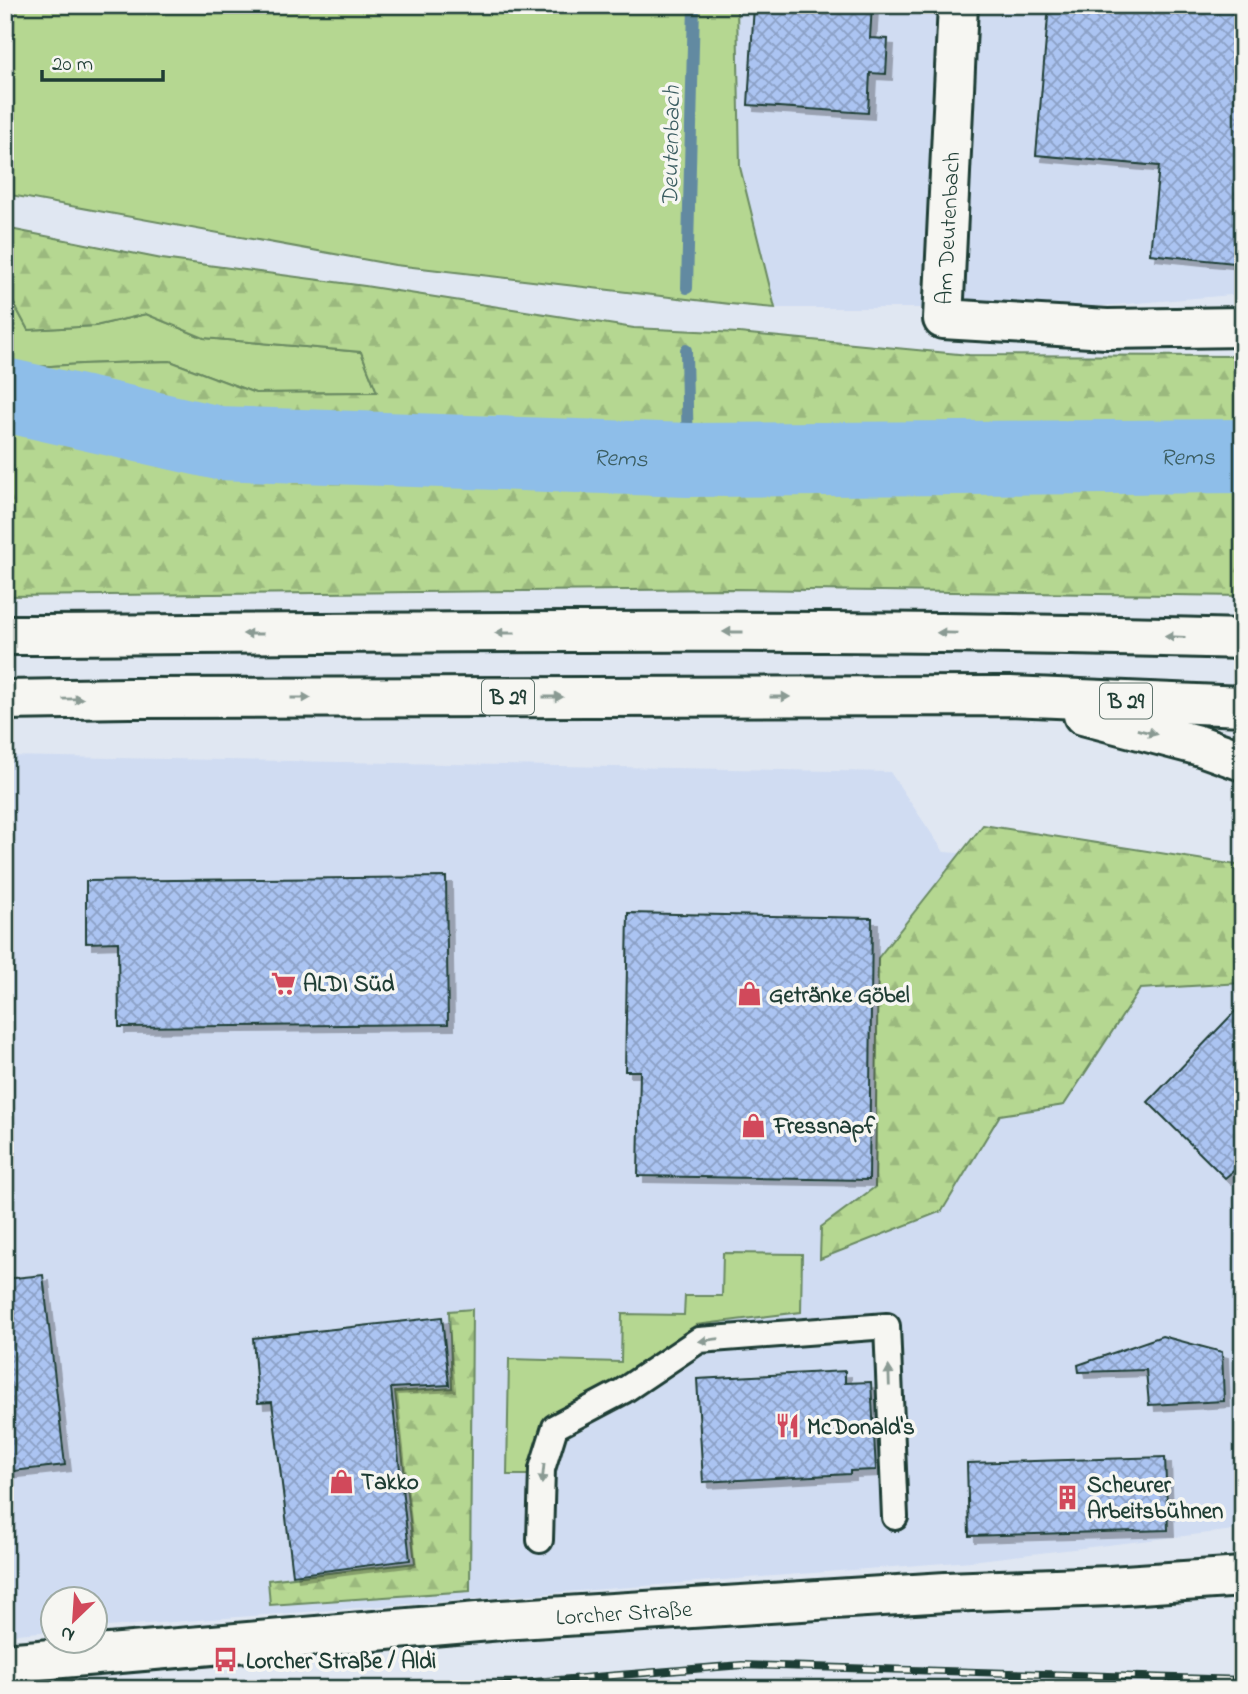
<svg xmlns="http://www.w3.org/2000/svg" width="1248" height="1694" font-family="'Indie Flower',sans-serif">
  <defs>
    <pattern id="forest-firs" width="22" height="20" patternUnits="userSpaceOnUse" patternTransform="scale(1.75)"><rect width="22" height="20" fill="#b5d791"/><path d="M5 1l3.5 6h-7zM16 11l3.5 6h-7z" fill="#9bb97e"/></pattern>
    <pattern id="building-cross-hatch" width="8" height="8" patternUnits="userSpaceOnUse" patternTransform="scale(1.75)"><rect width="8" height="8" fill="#abc4f2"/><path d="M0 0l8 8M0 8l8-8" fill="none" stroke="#8ba0c5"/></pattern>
    <filter id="shadow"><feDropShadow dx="6" dy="6" stdDeviation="0" flood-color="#0004"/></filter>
  </defs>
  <rect width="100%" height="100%" fill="#e0e7f2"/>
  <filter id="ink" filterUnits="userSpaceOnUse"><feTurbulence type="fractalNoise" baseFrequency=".0143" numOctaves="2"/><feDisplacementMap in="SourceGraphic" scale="14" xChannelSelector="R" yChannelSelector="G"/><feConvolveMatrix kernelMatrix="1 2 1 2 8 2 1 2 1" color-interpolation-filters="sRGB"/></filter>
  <g filter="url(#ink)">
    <g fill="#d0dcf2">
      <polygon points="737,5 1243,5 1243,294 1079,308 775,308 740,167"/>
      <polygon points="5,756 890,772 944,852 1187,869 1243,886 1243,1529 971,1561 95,1628 94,1600 52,1600 52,1631 5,1635"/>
    </g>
    <g fill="#b5d791" stroke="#6a8a62" stroke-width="2">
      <polygon points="5,5 737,5 740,167 775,308 730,304 395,265 5,194"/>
      <polygon points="5,287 28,330 95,326 146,314 204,338 361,352 377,392 255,393 170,361 82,364 5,369"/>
      <polygon points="723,1253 802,1254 801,1312 696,1325 614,1386 546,1423 531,1475 507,1475 509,1359 621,1362 622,1314 684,1315 685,1296 722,1296"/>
    </g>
    <g fill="url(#forest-firs)" stroke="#6a8a62" stroke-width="2">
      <polygon points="5,228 162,259 365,286 634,328 739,333 969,355 1243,356 1243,596 731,589 5,596 5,369 82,364 170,361 255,393 377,392 361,352 204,338 146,314 95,326 28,330 5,287"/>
      <polygon points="983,825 1243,866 1243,981 1242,983 1140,989 1064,1105 1000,1115 942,1211 820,1259 821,1227 875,1187 878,958"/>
      <polygon points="472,1309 470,1591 270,1605 268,1580 415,1563 395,1392 452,1388 449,1311"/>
    </g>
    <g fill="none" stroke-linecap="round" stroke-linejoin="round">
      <g stroke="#628aa1" stroke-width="12">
        <polyline points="687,288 694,5"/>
        <polyline points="686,350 688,460"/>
      </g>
      <path stroke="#8ebee9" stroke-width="74" id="s1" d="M5,395L219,443L688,460L1243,456"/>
    </g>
    <g fill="url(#building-cross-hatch)" stroke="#1f3d34" stroke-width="2" filter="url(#shadow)">
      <polygon points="754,5 872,5 870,38 888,39 886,74 870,73 868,113 748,105"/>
      <polygon points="1049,5 1243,5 1243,264 1150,254 1159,166 1036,155"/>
      <polygon points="446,877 448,1024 119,1027 118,942 86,943 86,881"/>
      <polygon points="628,913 872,918 869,1180 638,1176 640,1071 625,1071"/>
      <polygon points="1243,1003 1243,1163 1225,1178 1148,1102"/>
      <polygon points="43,1275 65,1465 5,1472 5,1279"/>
      <polygon points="442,1317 449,1385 391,1388 410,1560 293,1575 272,1402 258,1403 253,1338"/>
      <polygon points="1162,1336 1222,1352 1224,1401 1149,1405 1146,1370 1079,1372 1078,1365"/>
      <polygon points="845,1371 845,1383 871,1382 876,1470 850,1471 850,1474 703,1482 697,1379"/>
      <polygon points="1165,1457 1168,1530 969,1536 967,1463"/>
    </g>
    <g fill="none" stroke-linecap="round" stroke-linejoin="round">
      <defs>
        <polyline id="service" points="540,1540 542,1469 555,1427 623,1391 699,1340 887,1326 895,1517"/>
        <polyline id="minor" points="958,5 943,319 1107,329 1243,327"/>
        <g id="tertiary">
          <path id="s2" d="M5,1663L501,1620L946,1592L1110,1586L1243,1577"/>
        </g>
        <g id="trunk">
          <path d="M5,635C418,633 830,627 1243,639"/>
          <polyline points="5,700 129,698 1010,696 1243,706"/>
          <polyline points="1083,715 1201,746 1243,761"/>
        </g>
      </defs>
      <use href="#service" stroke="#1f3d34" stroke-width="30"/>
      <use href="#minor" stroke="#1f3d34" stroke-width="44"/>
      <use href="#tertiary" stroke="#1f3d34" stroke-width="44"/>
      <use href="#trunk" stroke="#1f3d34" stroke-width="44"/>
      <use href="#service" stroke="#f6f6f2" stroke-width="24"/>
      <use href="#minor" stroke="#f6f6f2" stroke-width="38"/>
      <use href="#tertiary" stroke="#f6f6f2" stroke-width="38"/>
      <use href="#trunk" stroke="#f6f6f2" stroke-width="38"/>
      <defs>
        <polyline id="rail" points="448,1689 742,1665 1243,1680"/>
      </defs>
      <use href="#rail" stroke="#1f3d34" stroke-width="8"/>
      <use href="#rail" stroke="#f6f6f2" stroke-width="5" stroke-dasharray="16" stroke-linecap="butt"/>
    </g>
    <defs><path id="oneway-solid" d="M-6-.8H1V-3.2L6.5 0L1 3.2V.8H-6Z" transform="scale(1.75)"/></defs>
    <g fill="#8a9a93">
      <use href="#oneway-solid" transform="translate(733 632) rotate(180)"/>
      <use href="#oneway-solid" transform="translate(505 633) rotate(180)"/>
      <use href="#oneway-solid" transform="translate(947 633) rotate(-179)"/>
      <use href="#oneway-solid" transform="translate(253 634) rotate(180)"/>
      <use href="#oneway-solid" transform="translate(1175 637) rotate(-178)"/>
      <use href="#oneway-solid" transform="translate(553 697)"/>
      <use href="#oneway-solid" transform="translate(780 697)"/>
      <use href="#oneway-solid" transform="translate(301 698)"/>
      <use href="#oneway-solid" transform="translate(73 699) rotate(-1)"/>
      <use href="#oneway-solid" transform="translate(1147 732) rotate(15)"/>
      <use href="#oneway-solid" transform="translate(709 1340) rotate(173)"/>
      <use href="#oneway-solid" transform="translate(889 1376) rotate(-92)"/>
      <use href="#oneway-solid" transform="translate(543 1474) rotate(96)"/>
    </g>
  </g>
  <defs>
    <symbol id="supermarket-bare" viewBox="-9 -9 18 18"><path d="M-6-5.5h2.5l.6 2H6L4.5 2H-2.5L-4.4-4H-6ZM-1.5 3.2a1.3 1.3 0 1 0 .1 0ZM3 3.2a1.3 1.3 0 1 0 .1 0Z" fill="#d1495b" stroke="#f6f6f2" stroke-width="2.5" paint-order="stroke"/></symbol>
    <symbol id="shop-bare" viewBox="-9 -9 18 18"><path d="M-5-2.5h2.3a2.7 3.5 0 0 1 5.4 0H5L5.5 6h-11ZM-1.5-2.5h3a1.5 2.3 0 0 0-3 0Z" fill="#d1495b" stroke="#f6f6f2" stroke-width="2.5" paint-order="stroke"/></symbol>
    <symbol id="restaurant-bare" viewBox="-9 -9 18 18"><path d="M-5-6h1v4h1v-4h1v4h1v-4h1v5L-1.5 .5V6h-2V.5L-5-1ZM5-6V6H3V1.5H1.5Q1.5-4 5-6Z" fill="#d1495b" stroke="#f6f6f2" stroke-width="2.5" paint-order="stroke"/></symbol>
    <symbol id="building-bare" viewBox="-9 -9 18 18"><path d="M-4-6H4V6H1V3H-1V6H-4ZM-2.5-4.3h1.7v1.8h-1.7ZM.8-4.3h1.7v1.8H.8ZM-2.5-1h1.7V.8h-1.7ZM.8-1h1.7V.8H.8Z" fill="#d1495b" stroke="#f6f6f2" stroke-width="2.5" paint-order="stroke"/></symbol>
    <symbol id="bus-bare" viewBox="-9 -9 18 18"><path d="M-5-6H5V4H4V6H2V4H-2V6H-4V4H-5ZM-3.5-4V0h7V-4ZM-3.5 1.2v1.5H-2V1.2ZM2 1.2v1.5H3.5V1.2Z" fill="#d1495b" stroke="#f6f6f2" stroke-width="2.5" paint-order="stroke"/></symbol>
  </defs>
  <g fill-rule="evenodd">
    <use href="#supermarket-bare" x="266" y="966" width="35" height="35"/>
    <use href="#shop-bare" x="732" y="976" width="35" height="35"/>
    <use href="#shop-bare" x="736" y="1108" width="35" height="35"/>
    <use href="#restaurant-bare" x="770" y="1408" width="35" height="35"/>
    <use href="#shop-bare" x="324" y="1464" width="35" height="35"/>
    <use href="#building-bare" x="1050" y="1480" width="35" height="35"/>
    <use href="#bus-bare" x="208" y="1642" width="35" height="35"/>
  </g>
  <g text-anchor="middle" stroke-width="7" stroke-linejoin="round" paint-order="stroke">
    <g fill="#f6f6f2" stroke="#60746d" stroke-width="2">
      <rect x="482" y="679.5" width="52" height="35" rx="5"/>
      <rect x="1100" y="683.5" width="52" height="35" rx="5"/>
    </g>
    <g font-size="21" font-weight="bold" fill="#1f3d34">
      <text x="508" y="704">B 29</text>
      <text x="1126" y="708">B 29</text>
    </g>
    <g font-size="23" fill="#1f3d34" stroke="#f6f6f2">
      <text transform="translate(947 228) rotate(-87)" y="8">Am Deutenbach</text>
      <text dy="8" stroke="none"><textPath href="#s2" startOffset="621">Lorcher Straße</textPath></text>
    </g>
    <g font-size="23" font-weight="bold" fill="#1f3d34" stroke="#f6f6f2" text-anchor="start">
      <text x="303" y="991">ALDI Süd</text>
      <text x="769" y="1002">Getränke Göbel</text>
      <text x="774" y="1133">Fressnapf</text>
      <text x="807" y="1434">McDonald's</text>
      <text x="361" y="1489">Takko</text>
      <text x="1087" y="1492">Scheurer<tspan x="1087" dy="26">Arbeitsbühnen</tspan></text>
      <text x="246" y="1668">Lorcher Straße / Aldi</text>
    </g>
    <g font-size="24" font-style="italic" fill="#3b5d61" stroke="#f6f6f2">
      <text transform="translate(670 146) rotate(-89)" y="8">Deutenbach</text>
      <text dy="8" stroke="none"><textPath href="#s1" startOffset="1188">Rems</textPath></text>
      <text dy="8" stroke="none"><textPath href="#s1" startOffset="621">Rems</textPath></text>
    </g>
  </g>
  <rect width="1248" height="1694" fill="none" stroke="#f6f6f2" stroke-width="28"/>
  <rect x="14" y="14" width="1220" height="1666" fill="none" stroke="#1f3d34" stroke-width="2.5" filter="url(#ink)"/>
  <g transform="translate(74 1620) rotate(205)"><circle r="33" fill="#f6f6f2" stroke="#a0aca6" stroke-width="2"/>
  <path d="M0-5L12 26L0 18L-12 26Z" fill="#d1495b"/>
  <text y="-10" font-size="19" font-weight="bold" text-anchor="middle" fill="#1f3d34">N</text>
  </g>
  <path d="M42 70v10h121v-10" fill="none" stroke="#1f3d34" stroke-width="3.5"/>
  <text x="52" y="70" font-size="21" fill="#1f3d34" stroke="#f6f6f2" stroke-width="5" paint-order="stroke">20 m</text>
</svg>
